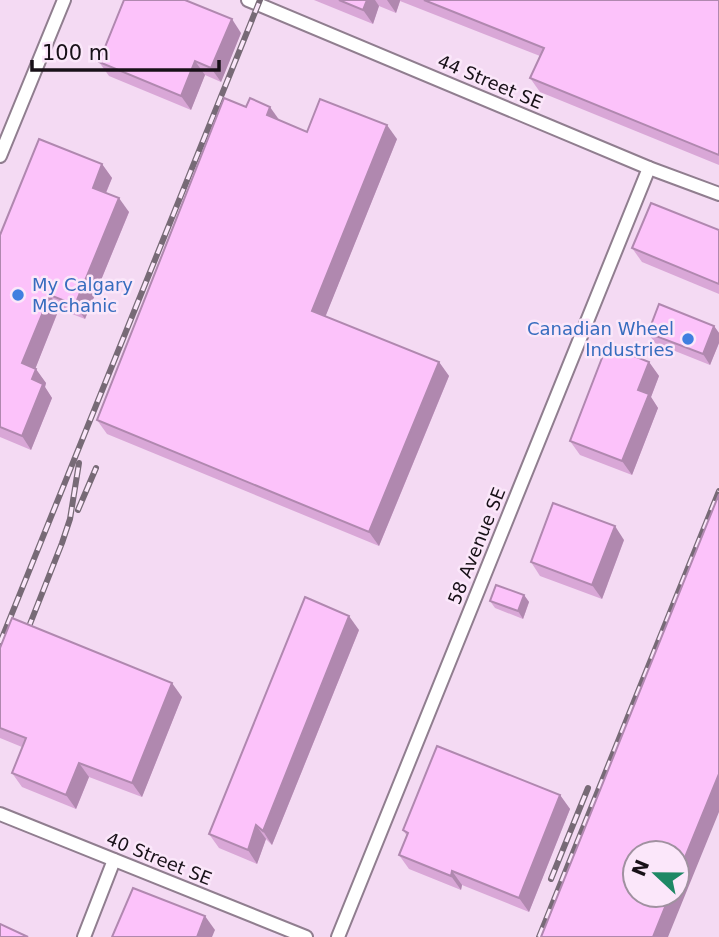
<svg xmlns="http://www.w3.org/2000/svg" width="719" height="937" font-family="'DejaVu Sans',sans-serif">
  <rect width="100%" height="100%" fill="#fbe7fa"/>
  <path fill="#f4daf3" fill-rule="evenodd" d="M0,0H719V937H0ZM635,853H677V895H635Z"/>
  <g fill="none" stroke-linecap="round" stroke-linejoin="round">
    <defs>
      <g id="minor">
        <polyline points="248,0 649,168 719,194"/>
        <polyline points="0,156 64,0"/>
        <polyline points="0,814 306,937"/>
        <polyline points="84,937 114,860"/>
        <polyline points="338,937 649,168"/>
      </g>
    </defs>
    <use href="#minor" stroke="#907e8f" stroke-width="16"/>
    <use href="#minor" stroke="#fff" stroke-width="12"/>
    <defs>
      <g id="rail">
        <polyline points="78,510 96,468"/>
        <polyline points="28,629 62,543 70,519 79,463"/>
        <polyline points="0,643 260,0"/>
        <polyline points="551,879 588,788"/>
        <polyline points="539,937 719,491"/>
      </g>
    </defs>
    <use href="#rail" stroke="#776a76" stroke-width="6"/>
    <use href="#rail" stroke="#fbe7fa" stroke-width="3.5" stroke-dasharray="10" stroke-linecap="butt"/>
  </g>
  <g fill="#d9a7d7">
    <polygon points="314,0 719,0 719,165 540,92 530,78 540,56 400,1 396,13 379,6 373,24"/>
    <polygon points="241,33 221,82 205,75 191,110 109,76 99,62"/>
    <polygon points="280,121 307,132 397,139 325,317 439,362 449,376 379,546 107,434 97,420"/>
    <polygon points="102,164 112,178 106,193 129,212 85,319 59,309 35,369 46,383 45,387 52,398 31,450 0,437 0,235"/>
    <polygon points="719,230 719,294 642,262 632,248"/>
    <polygon points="714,326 719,333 719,343 710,365 655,343 648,333"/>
    <polygon points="649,362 659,376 651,397 658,408 632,475 580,455 570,441"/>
    <polygon points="624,540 602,599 540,576 531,562"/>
    <polygon points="524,595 529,602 523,619 495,608 490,601"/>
    <polygon points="359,630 272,845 266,839 257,864 219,848 209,834"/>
    <polygon points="0,648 182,697 142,797 89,777 76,809 22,787 12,773 22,747 0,738"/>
    <polygon points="560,795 570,809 529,912 462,885 461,890 409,869 399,855 407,836 403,830"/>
  </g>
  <g fill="#b088af">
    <polygon points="367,0 375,0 379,6 373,24 363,10"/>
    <polygon points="387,0 400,0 400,1 396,13"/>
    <polygon points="232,19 241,33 221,82 211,68"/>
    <polygon points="195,61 205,75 191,110 181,96"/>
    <polygon points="270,107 280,121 267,115"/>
    <polygon points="387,125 397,139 322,325 312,311"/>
    <polygon points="102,164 112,178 102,202 93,188"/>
    <polygon points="119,198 129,212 85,319 75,305"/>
    <polygon points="50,295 59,309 32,377 22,363"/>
    <polygon points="714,326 719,333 719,343 710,365 703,354"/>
    <polygon points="439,362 449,376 379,546 369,532"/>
    <polygon points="649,362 659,376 651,397 658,408 632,475 622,461 638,390"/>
    <polygon points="36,369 46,383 45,387 52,398 31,450 22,436 32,379"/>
    <polygon points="615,526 624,540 602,599 592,585"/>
    <polygon points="524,595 529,602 523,619 518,611"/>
    <polygon points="349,616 359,630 272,845 263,831"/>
    <polygon points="172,683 182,697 142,797 132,783"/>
    <polygon points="79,763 89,777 76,809 66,795"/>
    <polygon points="719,774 719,812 668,937 653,937 670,895 677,895 677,877"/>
    <polygon points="560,795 570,809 529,912 519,898"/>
    <polygon points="256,825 266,839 257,864 248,850"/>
    <polygon points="452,871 462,885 461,890 451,876"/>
    <polygon points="205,916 215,930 212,937 197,937"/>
  </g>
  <g fill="#fcc2fa" stroke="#b088af" stroke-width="2">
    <polygon points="124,0 185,0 232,19 211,68 195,61 181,96 99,62"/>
    <polygon points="339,0 367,0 363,10"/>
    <polygon points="424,0 719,0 719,155 530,78 544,48"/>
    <polygon points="224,98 246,107 250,98 270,107 267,115 307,132 320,99 387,125 312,311 439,362 369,532 97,420"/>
    <polygon points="39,139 102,164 93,188 119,198 75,305 50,295 22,363 36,369 32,379 43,384 22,436 0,427 0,235"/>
    <polygon points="651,203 719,230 719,284 632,248"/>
    <polygon points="659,304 714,326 703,354 648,333"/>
    <polygon points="607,345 649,362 638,390 649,394 622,461 570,441"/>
    <polygon points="719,494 719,774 677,877 677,853 635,853 635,895 670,895 653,937 541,937"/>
    <polygon points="553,503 615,526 592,585 531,562"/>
    <polygon points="496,585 524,595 518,611 490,601"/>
    <polygon points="305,597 349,616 263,831 256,825 248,850 209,834"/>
    <polygon points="12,618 172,683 132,783 79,763 66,795 12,773 26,738 0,728 0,648"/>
    <polygon points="437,746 560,795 519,898 452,871 451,876 399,855 408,833 403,830"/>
    <polygon points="133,888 205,916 197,937 112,937"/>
    <polygon points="0,924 28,937 0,937"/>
  </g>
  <g fill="#3f7fe0" stroke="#fbe7fa" stroke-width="2.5">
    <circle cx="18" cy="295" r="7"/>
    <circle cx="688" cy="339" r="7"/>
  </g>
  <g text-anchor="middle" stroke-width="5" stroke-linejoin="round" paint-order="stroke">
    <g font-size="18" fill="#181118" stroke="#fbe7fa">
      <text transform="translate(490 82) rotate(23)" y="6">44 Street SE</text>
      <text transform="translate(477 546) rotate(-68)" y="6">58 Avenue SE</text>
      <text transform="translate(159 859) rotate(22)" y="6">40 Street SE</text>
    </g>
    <g font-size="18" fill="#366cbe" stroke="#fbe7fa" text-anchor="start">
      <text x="32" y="291">My Calgary<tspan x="32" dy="21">Mechanic</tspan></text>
      <text x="674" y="335" text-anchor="end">Canadian Wheel<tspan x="674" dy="21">Industries</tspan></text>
    </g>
  </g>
  <g transform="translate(656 874) rotate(292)"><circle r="33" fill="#fbe7fa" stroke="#a091a0" stroke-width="2"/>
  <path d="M0-5L12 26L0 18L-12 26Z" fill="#1e8865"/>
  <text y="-10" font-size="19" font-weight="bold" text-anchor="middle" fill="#181118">N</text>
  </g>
  <path d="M32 60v10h187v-10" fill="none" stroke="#181118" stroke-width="3.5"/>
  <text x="42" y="60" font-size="21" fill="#181118" stroke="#fbe7fa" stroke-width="5" paint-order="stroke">100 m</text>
</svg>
